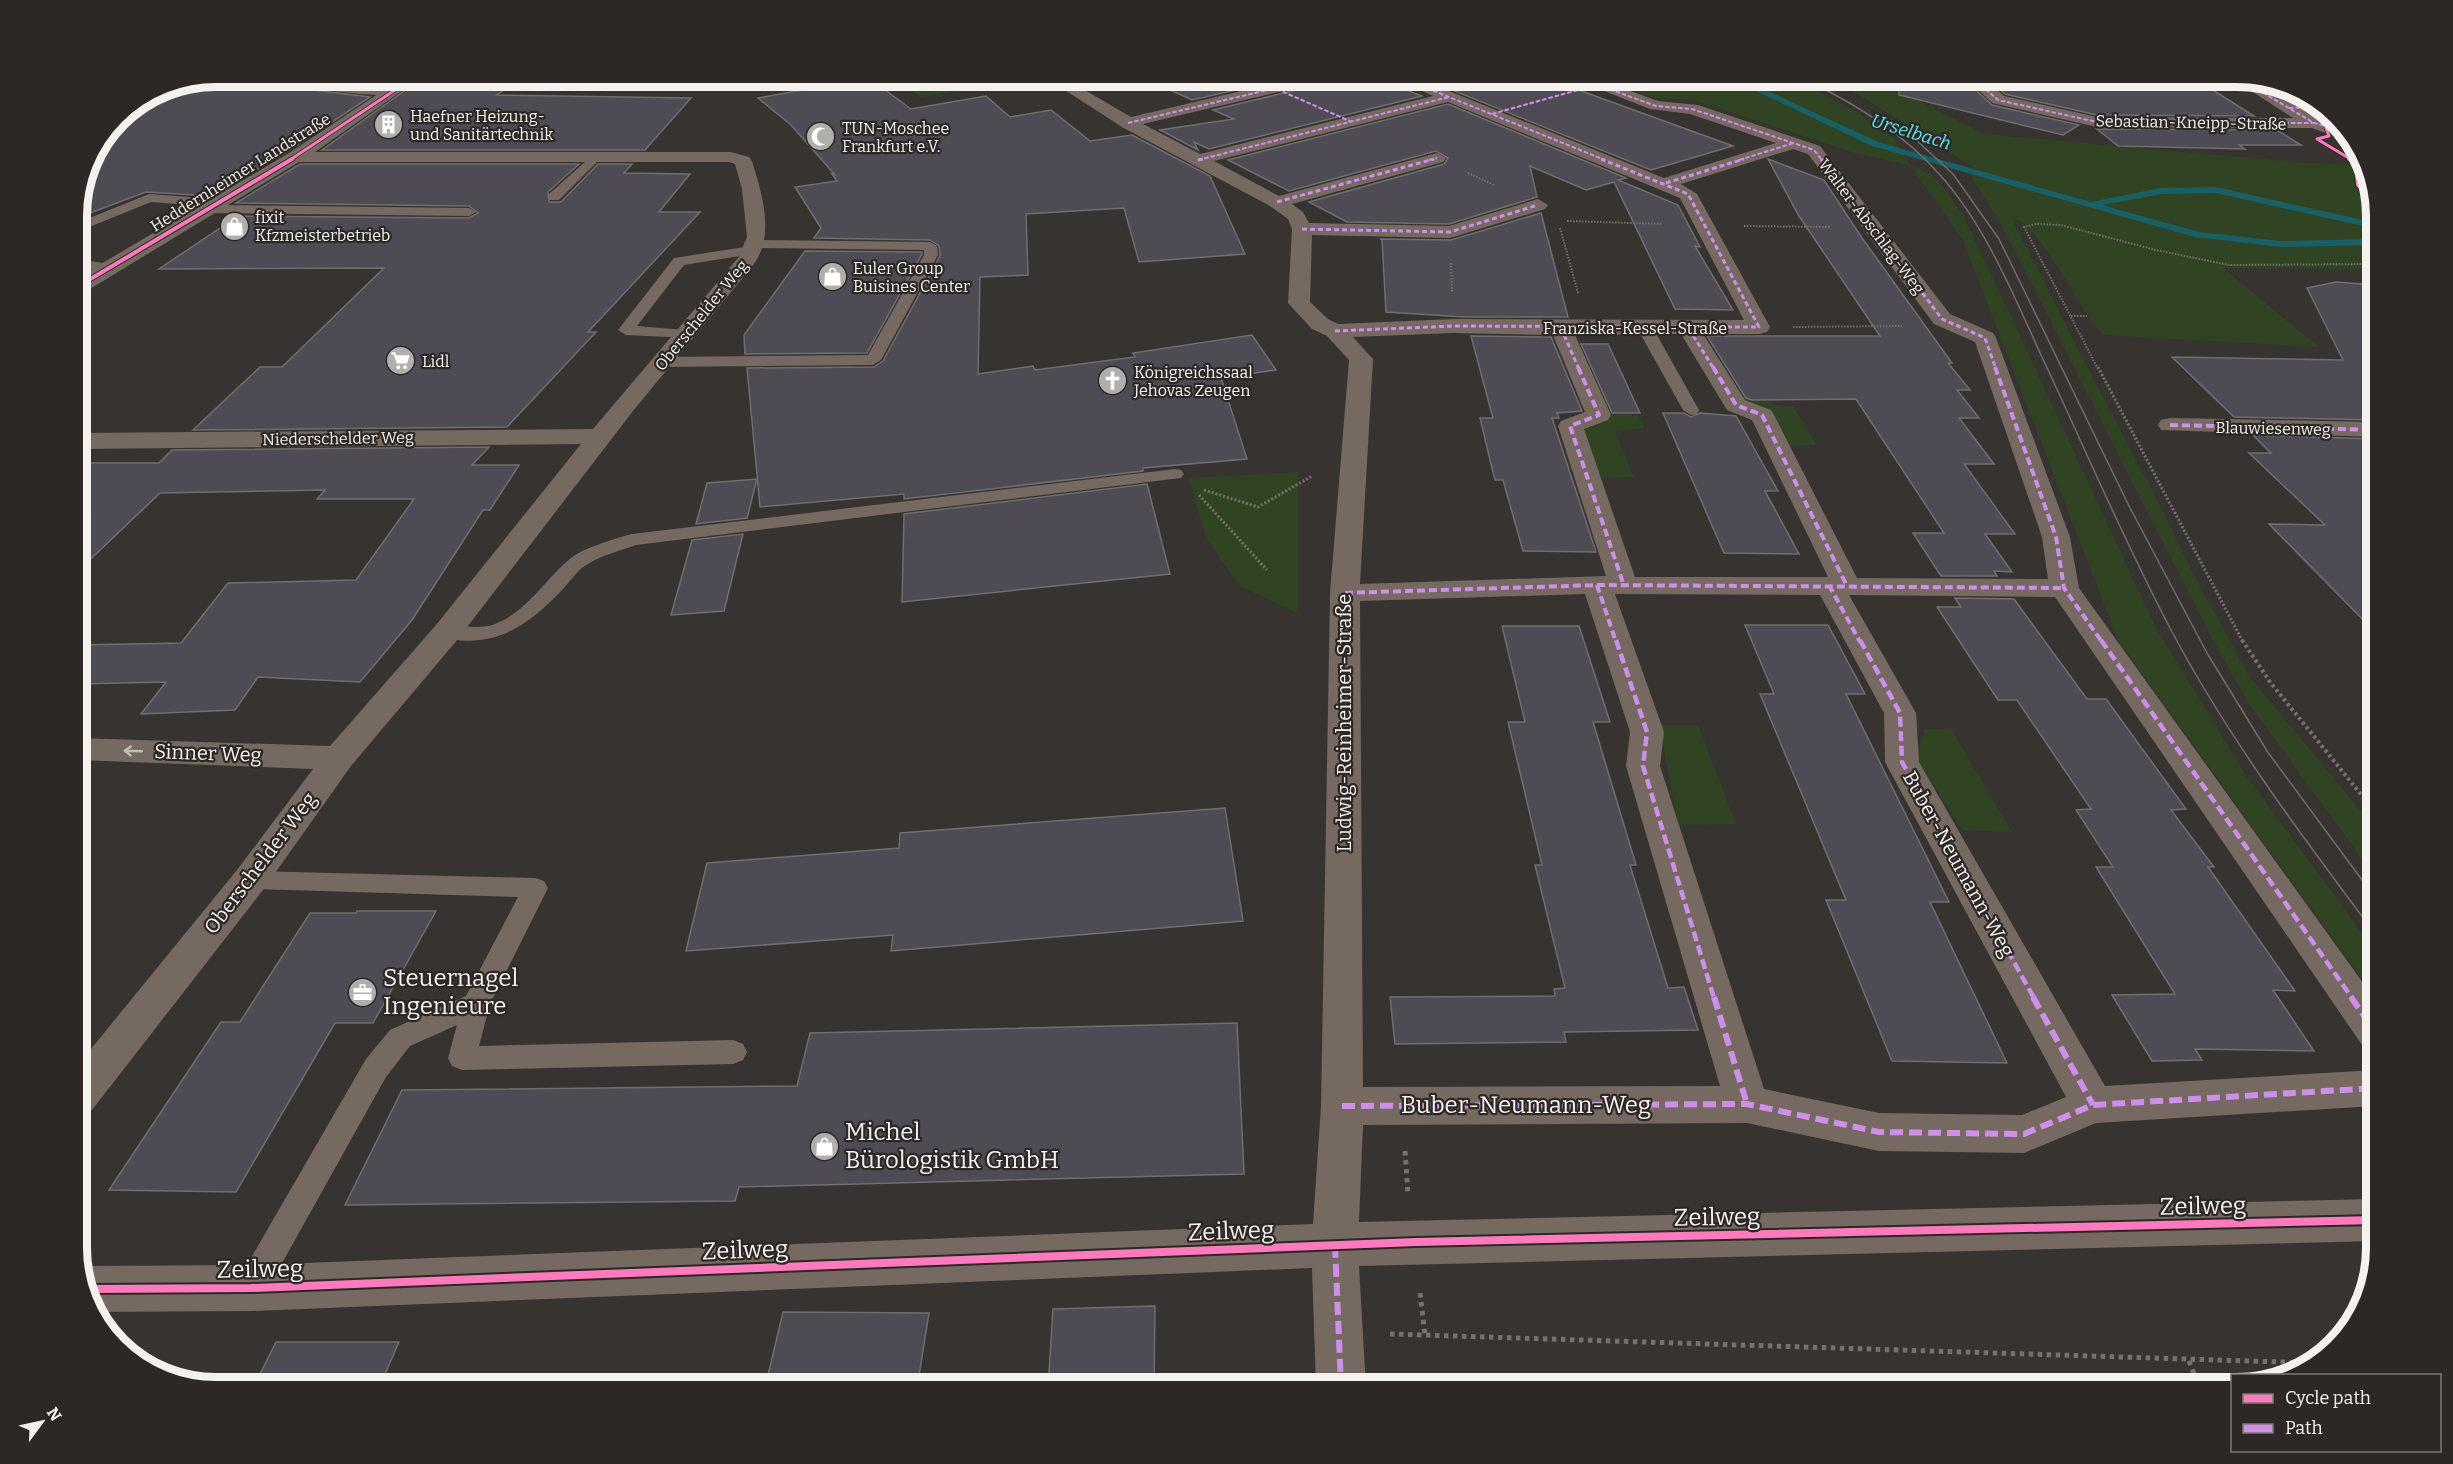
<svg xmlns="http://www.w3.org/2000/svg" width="2453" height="1464" font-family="Bitter,serif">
  <rect width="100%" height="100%" fill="#363331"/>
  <g fill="#304423">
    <polygon points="893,77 1129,77 1062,90 1038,77 921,97"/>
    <path d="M1591,77H1789L1857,112L1894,138L1911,166C1950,176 1969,230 1986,263L2156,628L2245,774L2376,952V999L2118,640L1963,241L1911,166L1851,152L1694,100L1655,98Z"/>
    <path d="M1831,77H1871L1985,134L2306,163L2363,165L2376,207V270L2223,268L2319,347L2103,335C2072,299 2055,251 2020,220L2013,221L2115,421L2156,497L2194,575L2249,676L2376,829V878L2249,704L2210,635L2002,226L1970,175H1985Z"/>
    <polygon points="1738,389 1762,390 1773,406 1793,406 1817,445 1789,446 1746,404"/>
    <polygon points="1613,414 1638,415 1645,428 1615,431 1634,477 1601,478 1577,427"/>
    <polygon points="1298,472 1298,613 1240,586 1206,539 1189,478"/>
    <path d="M1660,725H1698L1736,824L1679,825C1671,791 1665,759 1660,725Z"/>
    <polygon points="1925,729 1951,729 2012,832 1962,830 1916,757"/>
  </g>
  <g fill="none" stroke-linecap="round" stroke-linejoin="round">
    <polygon fill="#186065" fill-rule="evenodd" points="1725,76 1735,76 1878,142 2091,202 2161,188 2216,187 2376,223 2376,229 2216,193 2161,194 2102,205 2199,232 2281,241 2376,239 2376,245 2281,247 2195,237 1872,146"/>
  </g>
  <g fill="#4e4b55" stroke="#706e6e" stroke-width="1.5">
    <polygon points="239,76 259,76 269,82 306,89 370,97 288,151 211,196 146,192 77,218 77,207 91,155 118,117 132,107 143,108"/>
    <polygon points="310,76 400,76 385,87"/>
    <polygon points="425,76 524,76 497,95 691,98 645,150 322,150"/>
    <polygon points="1140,76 1204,76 1293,77 1192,100"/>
    <polygon points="1503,76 1540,76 1733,146 1651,170 1452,90"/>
    <polygon points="1336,77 1373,77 1422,96 1209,149 1194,142 1198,150 1160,130 1234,119 1213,110 1334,81"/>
    <polygon points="869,78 911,109 986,96 1010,117 1051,110 1090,141 1132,135 1210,176 1245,254 1139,262 1124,208 1026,214 1028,275 980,277 978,374 1033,366 1035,370 1135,357 1133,353 1252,335 1276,370 1221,378 1247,459 1143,468 1143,471 904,499 904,494 760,507 747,368 874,367 883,361 940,256 939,246 930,240 814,238 821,228 795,187 837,181 832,174 835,175 791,125 758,98"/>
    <polygon points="1900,80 1965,80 1992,105 2079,125 2063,135 1899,95"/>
    <polygon points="1989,80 2197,80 2254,116 2097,115 2005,94"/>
    <polygon points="1448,104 1626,178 1618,180 1678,205 1700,247 1695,246 1733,310 1675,309 1614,182 1586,190 1530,166 1537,197 1449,224 1347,222 1309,202 1444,164 1448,158 1436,151 1289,191 1228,160"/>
    <polygon points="2097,129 2277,130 2301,145 2239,145 2245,149 2118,146"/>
    <polygon points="1768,159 1824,180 1862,238 1952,363 1948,363 1970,390 1957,390 1979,418 1959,418 1994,464 1964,464 2015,534 1985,534 2012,572 1994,571 1997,576 1941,576 1913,533 1944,533 1856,399 1752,400 1746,398 1707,336 1880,336 1799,216"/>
    <polygon points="300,164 579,164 548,192 549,202 561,202 598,164 632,164 624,173 690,174 659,212 700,212 588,332 596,332 507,427 193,430 260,367 282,367 384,268 159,269 238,216 469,218 478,213 469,206 236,203"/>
    <polygon points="1541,213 1568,317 1465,317 1386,312 1382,240 1380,239 1451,240"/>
    <polygon points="805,251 922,252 922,254 867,353 745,354 744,335"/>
    <polygon points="2336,282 2376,285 2376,420 2234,417 2172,357 2343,360 2307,288"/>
    <polygon points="1471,336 1551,337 1582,411 1557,413 1559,418 1552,418 1596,552 1523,551 1503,480 1495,480 1491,464 1480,418 1493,418"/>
    <polygon points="1581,344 1608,344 1640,413 1612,413"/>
    <polygon points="1663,413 1684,413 1691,417 1700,413 1736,416 1778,491 1765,491 1799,554 1724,553"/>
    <polygon points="2253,435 2376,439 2376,633 2269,524 2325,525 2249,453 2271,453"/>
    <polygon points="489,447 472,465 519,465 490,510 483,510 412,620 360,682 258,677 235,710 141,714 166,682 77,684 77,645 181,643 228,583 356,580 414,499 317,499 325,490 160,493 77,572 77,463 159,463 172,450"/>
    <polygon points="757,479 747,518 696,524 707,483"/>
    <polygon points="1147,484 1170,574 902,602 904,514"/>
    <polygon points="743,534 724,611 671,615 692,540"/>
    <polygon points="1955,598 2014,599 2087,699 2106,699 2186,809 2171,810 2214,867 2208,867 2295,991 2273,990 2314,1051 2195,1049 2202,1060 2152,1061 2112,995 2175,994 2096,867 2113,867 2076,810 2091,809 2017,700 1998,700 1937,607 1961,607"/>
    <polygon points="1745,625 1828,625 1865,694 1846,694 1949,902 1930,902 2007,1063 1892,1061 1826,900 1846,900 1760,694 1774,694"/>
    <polygon points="1502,626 1579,626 1610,722 1593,722 1636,865 1630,865 1668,988 1684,987 1698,1030 1564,1032 1566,1042 1395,1044 1390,997 1555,996 1554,989 1565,988 1535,865 1542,865 1508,722 1525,722"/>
    <polygon points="1225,808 1243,921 891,951 893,935 686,951 707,863 899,848 900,833"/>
    <polygon points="357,911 436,911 373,1023 335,1023 236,1192 109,1190 221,1022 240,1022 310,913 356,913"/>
    <polygon points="1237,1023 1244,1174 739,1187 735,1201 345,1205 402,1090 797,1086 810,1033"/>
    <polygon points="1155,1306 1154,1388 1048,1388 1053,1309"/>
    <polygon points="783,1312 929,1313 917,1388 765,1388"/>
    <polygon points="276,1342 399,1342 379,1388 253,1388"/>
  </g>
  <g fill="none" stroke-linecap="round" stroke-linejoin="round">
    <polyline stroke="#77706c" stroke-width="1.5" stroke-dasharray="1.5 1.5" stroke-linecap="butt" points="2104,76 2122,90"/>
    <g stroke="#77706c" stroke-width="2" stroke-dasharray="1.5 1.5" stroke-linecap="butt">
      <polyline points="1468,173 1494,185"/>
      <polyline points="1567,221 1662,224"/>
      <polyline points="1744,226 1830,227"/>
      <polyline points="1560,228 1578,293"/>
      <polyline points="1451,263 1452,292"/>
      <polyline points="2071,316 2087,316"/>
      <polyline points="1793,327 1902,326"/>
      <polyline points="2098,369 2024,227 2036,224 2061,225 2156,250 2229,265 2376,264"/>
    </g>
    <g stroke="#77706c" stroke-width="3" stroke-dasharray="2 2" stroke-linecap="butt">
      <polyline points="2098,367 2243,642"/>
      <polyline points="1204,490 1258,507 1312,476"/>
      <polyline points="1199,495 1267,570"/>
    </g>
    <polyline stroke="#77706c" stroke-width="4" stroke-dasharray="3 3" stroke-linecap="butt" points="2242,640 2270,682 2376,813"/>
    <g stroke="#77706c" stroke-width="5" stroke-dasharray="4.5 4.5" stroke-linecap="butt">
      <polyline points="1405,1151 1408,1194"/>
      <polyline points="1420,1293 1425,1335"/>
      <polyline points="1390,1334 2313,1363"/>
      <polyline points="2189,1361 2199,1387"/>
    </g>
    <g fill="#756961" fill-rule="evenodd">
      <polygon points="219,76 237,76 142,106 134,106 146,98"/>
      <path d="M261,76H290L391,90L397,93C387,101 273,84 261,76Z"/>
      <polygon points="595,153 599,154 599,160 559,200 549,200 549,194"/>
      <polygon points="149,194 218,199 223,200 223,205 469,208 476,212 469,216 207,213 200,209 204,206 151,202 77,232 77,223"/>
      <polygon points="756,240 930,242 937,246 938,255 881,360 873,365 663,367 655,362 663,357 868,355 924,255 924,250 758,248 757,253 752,254 684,265 637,326 685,330 690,332 693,335 690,338 626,335 618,330 674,258 751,246 751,241"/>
      <polygon points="77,259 110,264 117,268 110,272 77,267"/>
      <polygon points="1645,323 1653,328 1699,410 1697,414 1691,415 1683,410 1637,328"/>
      <path d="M1175,469L1181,470L1184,474L1181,478L636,545C620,551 602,555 588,564C578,569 570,582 562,590C527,627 493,650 440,637L437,632L440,627C457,623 478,631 495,624C528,611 545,579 571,558C583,548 617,538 632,534Z"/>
      <polygon points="250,871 535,878 544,881 548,888 490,1004 479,1046 733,1040 743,1044 747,1052 743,1060 733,1064 462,1070 452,1066 448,1058 457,1025 410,1046 386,1077 262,1299 251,1304 240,1299 235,1288 240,1277 366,1059 390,1030 466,996 518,897 250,889 241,887 237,880 241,873"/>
    </g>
    <g fill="#756961" fill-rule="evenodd">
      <path d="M405,76H423L315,152H731L749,157L752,161C762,194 775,234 754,264L633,411L458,639L351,766L263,890L92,1110L77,1115V1066L237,870L313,769L77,760V738L330,746L436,625L581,444L77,449V433L593,429L738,258L747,237L742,189L735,164L729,162H299L85,292L77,293V278L289,153Z"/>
      <path d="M1305,76H1334L1333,79L1143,124L1200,154L1433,96L1390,76H1412L1664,178L1776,143L1690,114L1650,109L1566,76H1589L1658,101L1698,105L1820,146L1950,314L1993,333L1996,338L2070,537L2079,588L2376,1001V1050L2362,1045L2055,597L1849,595L1916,713L1919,762L2105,1086L2376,1070V1106L2096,1123L2024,1153L1879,1151L1747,1123L1363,1125L1359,1222L2376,1199V1241L1359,1266L1366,1387H1316L1312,1268L251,1311L94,1312L80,1269L87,1266L251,1265L1313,1224L1321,1106L1330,593L1349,360L1327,336L1312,329L1288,303L1292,229L1288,219L1270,206L1122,127L1057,85L1065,80L1071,82L1131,117ZM1448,102L1680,198L1744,320L1453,319L1338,324L1328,319L1310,302L1312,235L1450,238L1545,209L1548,205L1538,199L1449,226L1309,223L1303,212L1292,204L1443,162L1446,158L1437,153L1279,196L1214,161ZM1793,149L1808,154L1934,324L1975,342L2042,537L2048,579L1857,578L1774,415L1771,410L1745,400L1703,334H1759L1767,332L1770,327L1697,194L1681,184ZM1453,333L1553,335L1585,412L1561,421L1558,426L1606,576L1360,584L1373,359L1353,337ZM1681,334L1727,410L1752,420L1828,577H1635L1584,429L1608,420L1611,415L1575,335ZM1585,594L1630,732L1626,766L1720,1086L1363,1087L1360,601ZM1615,594L1820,595L1884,713L1885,762L2066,1097L2022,1115L1879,1113L1764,1089L1660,766L1664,732Z"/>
      <polygon points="1964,76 1981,76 2004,96 2097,117 2293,118 2228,76 2256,81 2320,119 2336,124 2346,134 2326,133 2312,128 2097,127 1992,103"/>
      <polygon points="2170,418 2376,422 2376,437 2161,430 2158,425 2161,420"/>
    </g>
    <g stroke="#726d68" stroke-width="1.5">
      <path d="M1799,76C1851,102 1902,131 1941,176C1986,227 2013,294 2041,355C2084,446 2123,539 2170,628C2228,738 2302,836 2376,935"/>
      <polyline points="1913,137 1953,174 1999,239 2130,508 2207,653 2267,751 2376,899"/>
    </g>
    <g stroke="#ce8fe9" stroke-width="2" stroke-dasharray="4.5 2" stroke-linecap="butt">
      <polyline points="1247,76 1352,122"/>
      <polyline points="1397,76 1605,160"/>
      <polyline points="1573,76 1656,106 1692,109 1814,150 1822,160"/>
      <polyline points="1971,76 1998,100 2097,122 2314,123"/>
      <polyline points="2235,76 2314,123 2341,130"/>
      <polyline points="2289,108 2319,107"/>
      <polyline points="1492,114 1596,85"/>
      <polyline points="1128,123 1327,76"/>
      <polyline points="1198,160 1449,97"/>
      <polyline points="1429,160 1437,158"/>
      <polyline points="1739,160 1794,143"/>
    </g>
    <g stroke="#ce8fe9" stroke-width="3" stroke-dasharray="5 3" stroke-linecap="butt">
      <polyline points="1821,159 1942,319 1985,338 1996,369"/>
      <polyline points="1198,160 1203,159"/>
      <polyline points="1666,183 1744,159"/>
      <polyline points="1277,202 1434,159"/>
      <polyline points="1302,229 1450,232 1538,205"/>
      <polyline points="1561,328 1579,369"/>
      <polyline points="1689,329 1714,369"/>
      <polyline points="1335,331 1453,326 1759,327 1688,194 1601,159"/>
    </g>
    <g stroke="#ce8fe9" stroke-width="4" stroke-dasharray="8 4" stroke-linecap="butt">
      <polyline points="1578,367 1599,415 1570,426 1624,586"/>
      <polyline points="1713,367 1736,405 1762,415 1846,584"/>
      <polyline points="1995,367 2056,537 2064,588 2102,642"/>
      <polyline points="2170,425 2376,430"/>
      <polyline points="1597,585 1616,642"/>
      <polyline points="1829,585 1860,642"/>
      <polyline points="1345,593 1597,585 2064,588"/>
    </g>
    <g stroke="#ce8fe9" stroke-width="4.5" stroke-dasharray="10 4.5" stroke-linecap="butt">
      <polyline points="1616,640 1647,732 1643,766 1714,998"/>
      <polyline points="1860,640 1900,713 1902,762 2034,998"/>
      <polyline points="2101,640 2352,998"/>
    </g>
    <g stroke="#ce8fe9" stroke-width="6" stroke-dasharray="13 6" stroke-linecap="butt">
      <polyline points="1714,997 1747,1104"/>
      <polyline points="2033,997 2093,1105"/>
      <polyline points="2351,997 2376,1033"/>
      <polyline points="1342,1106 1747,1104 1879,1132 2024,1134 2093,1105 2376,1088"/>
      <polyline points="1335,1245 1341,1387"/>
    </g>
    <defs>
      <g id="cycleway-far2">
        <polyline points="2326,128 2329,136 2317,139 2352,160"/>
        <polyline points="290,160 416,76"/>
      </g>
      <g id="cycleway-far1">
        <polyline points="2349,159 2356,163 2358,185 2373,195"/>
        <polyline points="77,287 292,159"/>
      </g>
      <polyline id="cycleway" points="87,1289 251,1288 1416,1242 2376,1220"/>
    </defs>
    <use href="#cycleway-far2" stroke="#2d2826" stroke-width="4.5"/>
    <use href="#cycleway-far1" stroke="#2d2826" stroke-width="6"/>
    <use href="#cycleway" stroke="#2d2826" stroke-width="12"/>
    <use href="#cycleway-far2" stroke="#fd7abc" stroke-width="3"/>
    <use href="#cycleway-far1" stroke="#fd7abc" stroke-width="4"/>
    <use href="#cycleway" stroke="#fd7abc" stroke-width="8"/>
  </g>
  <defs><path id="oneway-shaft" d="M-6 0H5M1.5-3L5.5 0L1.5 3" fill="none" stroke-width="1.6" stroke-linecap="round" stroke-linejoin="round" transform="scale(1.5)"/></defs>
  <use stroke="#c1bbb6" href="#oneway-shaft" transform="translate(133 751) rotate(-178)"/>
  <defs>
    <symbol id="building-disc" viewBox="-11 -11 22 22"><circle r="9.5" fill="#b2aeac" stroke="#2d2826"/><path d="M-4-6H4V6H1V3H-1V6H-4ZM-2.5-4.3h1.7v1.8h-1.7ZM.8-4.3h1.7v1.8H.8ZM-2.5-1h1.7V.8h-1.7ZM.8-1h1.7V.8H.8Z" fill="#fff"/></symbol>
    <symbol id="mosque-disc" viewBox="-11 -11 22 22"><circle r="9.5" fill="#b2aeac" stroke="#2d2826"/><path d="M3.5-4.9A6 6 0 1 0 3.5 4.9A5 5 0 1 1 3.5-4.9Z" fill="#fff"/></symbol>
    <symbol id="shop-disc" viewBox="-11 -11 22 22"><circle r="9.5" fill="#b2aeac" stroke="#2d2826"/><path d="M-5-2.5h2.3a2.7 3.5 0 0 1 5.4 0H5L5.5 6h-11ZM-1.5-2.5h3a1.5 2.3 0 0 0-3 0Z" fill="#fff"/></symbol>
    <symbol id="supermarket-disc" viewBox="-11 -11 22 22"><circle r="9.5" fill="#b2aeac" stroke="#2d2826"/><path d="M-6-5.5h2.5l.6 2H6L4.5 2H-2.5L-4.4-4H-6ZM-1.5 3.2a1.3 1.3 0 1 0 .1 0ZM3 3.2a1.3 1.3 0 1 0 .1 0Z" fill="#fff"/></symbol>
    <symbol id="church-disc" viewBox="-11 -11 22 22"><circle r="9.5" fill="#b2aeac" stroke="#2d2826"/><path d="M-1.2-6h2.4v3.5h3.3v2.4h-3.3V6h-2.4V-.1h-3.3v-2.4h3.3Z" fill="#fff"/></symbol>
    <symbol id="office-disc" viewBox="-11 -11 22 22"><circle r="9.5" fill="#b2aeac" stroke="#2d2826"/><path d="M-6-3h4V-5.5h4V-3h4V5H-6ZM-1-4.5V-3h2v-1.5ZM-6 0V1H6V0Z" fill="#fff"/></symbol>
  </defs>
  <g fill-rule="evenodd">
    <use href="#building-disc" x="372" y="108" width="33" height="33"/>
    <use href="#mosque-disc" x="804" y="120" width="33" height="33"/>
    <use href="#shop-disc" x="218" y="210" width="33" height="33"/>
    <use href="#shop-disc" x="816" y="260" width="33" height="33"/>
    <use href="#supermarket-disc" x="384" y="344" width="33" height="33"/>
    <use href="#church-disc" x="1096" y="364" width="33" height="33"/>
    <use href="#office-disc" x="346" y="976" width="33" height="33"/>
    <use href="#shop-disc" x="808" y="1130" width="33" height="33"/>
  </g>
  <g text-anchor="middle" stroke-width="4.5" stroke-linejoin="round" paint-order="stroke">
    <g font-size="16" fill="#f4f1ef" stroke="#2d2826" text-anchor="start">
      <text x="410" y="122">Haefner Heizung-<tspan x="410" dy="18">und Sanitärtechnik</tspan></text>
      <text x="842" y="134">TUN-Moschee<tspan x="842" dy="18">Frankfurt e.V.</tspan></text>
      <text x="255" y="223">fixit<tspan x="255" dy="18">Kfzmeisterbetrieb</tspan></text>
      <text x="853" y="274">Euler Group<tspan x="853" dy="18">Buisines Center</tspan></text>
      <text x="422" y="367">Lidl</text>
      <text x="1134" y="378">Königreichssaal<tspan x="1134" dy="18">Jehovas Zeugen</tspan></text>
    </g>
    <g font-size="16" fill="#f4f1ef" stroke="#2d2826">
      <text transform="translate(2191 122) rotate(1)" y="6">Sebastian-Kneipp-Straße</text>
      <text transform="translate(240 172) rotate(-32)" y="6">Heddernheimer Landstraße</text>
      <text transform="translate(1872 226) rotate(53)" y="6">Walter-Abschlag-Weg</text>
      <text transform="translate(701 315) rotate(-51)" y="6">Oberschelder Weg</text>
      <text x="1635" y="334">Franziska-Kessel-Straße</text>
      <text transform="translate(2273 428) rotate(1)" y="6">Blauwiesenweg</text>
      <text transform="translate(338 438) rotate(-1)" y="6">Niederschelder Weg</text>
    </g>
    <g font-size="18" font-style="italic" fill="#59e7f0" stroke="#2d2826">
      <text transform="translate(1911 132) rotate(17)" y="6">Urselbach</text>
    </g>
    <g font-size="20" fill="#f4f1ef" stroke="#2d2826">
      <text transform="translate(1344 723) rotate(-90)" y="7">Ludwig-Reinheimer-Straße</text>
      <text transform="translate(208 753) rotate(2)" y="7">Sinner Weg</text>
      <text transform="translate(260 863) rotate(-53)" y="7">Oberschelder Weg</text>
      <text transform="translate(1959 864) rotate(61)" y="7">Buber-Neumann-Weg</text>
    </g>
    <g font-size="24" fill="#f4f1ef" stroke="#2d2826" text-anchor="start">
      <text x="383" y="986">Steuernagel<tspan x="383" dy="28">Ingenieure</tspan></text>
      <text x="845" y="1140">Michel<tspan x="845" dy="28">Bürologistik GmbH</tspan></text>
    </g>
    <g font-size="24" fill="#f4f1ef" stroke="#2d2826">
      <text x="1526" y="1113">Buber-Neumann-Weg</text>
      <text transform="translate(2203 1206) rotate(-1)" y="8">Zeilweg</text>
      <text transform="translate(1717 1217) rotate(-1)" y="8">Zeilweg</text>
      <text transform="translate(1231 1231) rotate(-2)" y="8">Zeilweg</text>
      <text transform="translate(745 1250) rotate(-2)" y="8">Zeilweg</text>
      <text transform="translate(260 1269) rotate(-1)" y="8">Zeilweg</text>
    </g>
  </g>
  <path d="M0 0H2453V1464H0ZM216 87H2237A129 129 0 0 1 2366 216V1248A129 129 0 0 1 2237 1377H216A129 129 0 0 1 87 1248V216A129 129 0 0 1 216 87Z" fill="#2d2826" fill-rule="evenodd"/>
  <path fill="none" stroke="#f4f1ef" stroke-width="8" d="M216 87H2237A129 129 0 0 1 2366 216V1248A129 129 0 0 1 2237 1377H216A129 129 0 0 1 87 1248V216A129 129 0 0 1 216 87Z"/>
  <rect x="2231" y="1374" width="210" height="78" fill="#2d2826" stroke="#7d7876" stroke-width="1.5"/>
  <rect x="2243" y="1394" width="30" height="9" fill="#fd7abc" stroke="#7d7876" stroke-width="1.5"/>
  <text x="2285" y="1404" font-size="18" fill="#f4f1ef">Cycle path</text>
  <rect x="2243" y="1424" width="30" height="9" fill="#ce8fe9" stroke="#7d7876" stroke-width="1.5"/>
  <text x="2285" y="1434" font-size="18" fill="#f4f1ef">Path</text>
  <g transform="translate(42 1422) rotate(57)" stroke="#2d2826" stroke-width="4.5" paint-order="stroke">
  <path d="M0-4.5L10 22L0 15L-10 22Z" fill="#f4f1ef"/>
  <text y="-9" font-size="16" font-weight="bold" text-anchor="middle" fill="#f4f1ef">N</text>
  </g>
</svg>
